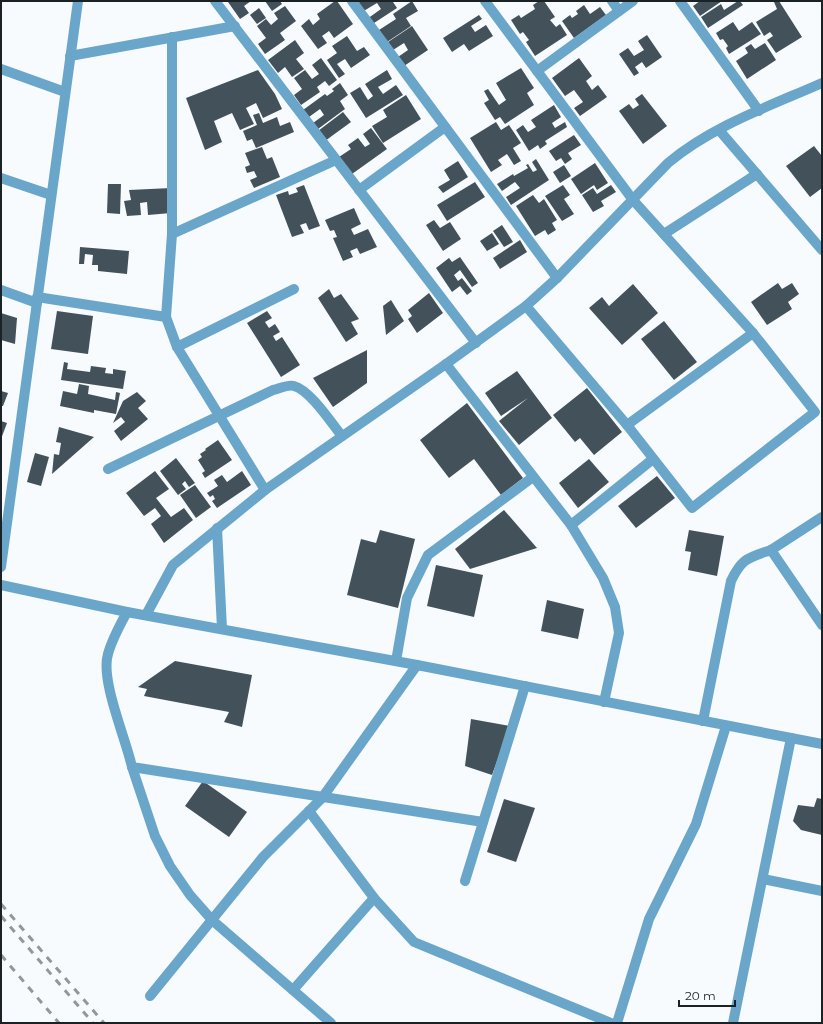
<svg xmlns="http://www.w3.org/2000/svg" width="823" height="1024" font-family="Montserrat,sans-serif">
  <rect width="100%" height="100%" fill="#f7fbfd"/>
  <g fill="#43525a">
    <polygon points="230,1 251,1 244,6 249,13 240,19 228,2"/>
    <polygon points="265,1 280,1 282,4 272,11"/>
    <polygon points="335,1 337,1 353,24 334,38 329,31 322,36 327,43 318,49 301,26 309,19 313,25 320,19 317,14"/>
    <polygon points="361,1 395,1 393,2 397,8 371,25 367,19 381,9 377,3 362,12 357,4"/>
    <polygon points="412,1 418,11 406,18 411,26 387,42 379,30 396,19 393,14"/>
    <polygon points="539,1 544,1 555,17 550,20 556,27 560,24 567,35 535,56 526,42 529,40 523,32 520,34 511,20 519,15 521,18 535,9 533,5"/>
    <polygon points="700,1 722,1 700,16 693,6"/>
    <polygon points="738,1 740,1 743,5 708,28 701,17 721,4 724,10"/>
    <polygon points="776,1 779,1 802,37 776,53 767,40 773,36 770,32 764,36 756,22 777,9 774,2"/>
    <polygon points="584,5 590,14 600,7 606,15 574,38 562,21 570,15 572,18 578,14 576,11"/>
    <polygon points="285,6 296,21 280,33 285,40 265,54 258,44 266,38 257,26 266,19 271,25 278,19 274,13"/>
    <polygon points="259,8 266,18 257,24 250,15"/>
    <polygon points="479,15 482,19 471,26 475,32 486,25 493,36 469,51 464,44 452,52 443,38"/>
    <polygon points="733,22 739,31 752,22 761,34 729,54 726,48 728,46 723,39 720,40 716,33"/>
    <polygon points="412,26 428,50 404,66 398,57 408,50 404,43 393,50 388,42"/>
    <polygon points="647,35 662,57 646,68 642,62 635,67 639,73 634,76 619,54 628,48 634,56 644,50 638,41"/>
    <polygon points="347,36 357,51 364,47 370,55 351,68 345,59 337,64 345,74 339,78 327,60 337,53 332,46"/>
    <polygon points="295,40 304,53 296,59 304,69 292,77 285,67 278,73 268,60"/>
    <polygon points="765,43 776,60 747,79 736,61 748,53 745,48 751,44 755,49"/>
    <polygon points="321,58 337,80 329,86 325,81 317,87 320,92 301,105 294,95 302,89 294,78 305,70 312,79 319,74 312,65"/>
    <polygon points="579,58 592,76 586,81 592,90 598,85 607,97 580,116 574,108 583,102 574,90 565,96 552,78"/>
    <polygon points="521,68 534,88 527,93 534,105 505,124 500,117 495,120 484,103 489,100 484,91 488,89 499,105 506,100 496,83"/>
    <polygon points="258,70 275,94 282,109 263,118 256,103 246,108 254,124 240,130 232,113 214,121 222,142 205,150 186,98"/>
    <polygon points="387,70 392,79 378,87 383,94 396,85 403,95 366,118 350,93 360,87 368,100 373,96 365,84"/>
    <polygon points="340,83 348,95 340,101 345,109 318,129 313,123 324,115 320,109 309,117 303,110 325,94 327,96 334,91 332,89"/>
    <polygon points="642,94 667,126 643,144 619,111 629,104 633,109 639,105 635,99"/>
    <polygon points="406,95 421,119 383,143 372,126 387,117 383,110"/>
    <polygon points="554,105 561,117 552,123 555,128 565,122 567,127 545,141 547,144 540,149 538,145 529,151 516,130 523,125 528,132 536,127 531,120"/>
    <polygon points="343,112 351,122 325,141 318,131"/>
    <polygon points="259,113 263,123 277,117 280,126 290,122 294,132 256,148 252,139 247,141 243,131 257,125 253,115"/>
    <polygon points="496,122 501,130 509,125 521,143 513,148 521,161 514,165 507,154 498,160 502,165 491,172 470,138"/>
    <polygon points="371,128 387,149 352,174 339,157 351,149 348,145 358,138 365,147 370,144 363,134"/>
    <polygon points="574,135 581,145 568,153 572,159 565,164 561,158 556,161 549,151"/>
    <polygon points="814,146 822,156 822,188 810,197 786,166"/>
    <polygon points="262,147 267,159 272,157 280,177 254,188 250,180 257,177 254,171 247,173 245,167 250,165 245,153"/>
    <polygon points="536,159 549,180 511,205 506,197 520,188 515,182 502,191 497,184 513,174 514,176 528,168 526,165 528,164 533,172 537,170 532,162"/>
    <polygon points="458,161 468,177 443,193 438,187 450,180 444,170"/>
    <polygon points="595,163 608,183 597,190 594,185 581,194 571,179"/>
    <polygon points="564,165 571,176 560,183 553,172"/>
    <polygon points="475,182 485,197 447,221 437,205"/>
    <polygon points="108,184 121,184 120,214 107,213"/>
    <polygon points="304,185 320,226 309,230 306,223 300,225 304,233 292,237 276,195 288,191 289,195 298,192 296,188"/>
    <polygon points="563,185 570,195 564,199 574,214 562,221 545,196"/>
    <polygon points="611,185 616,192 601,201 604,206 593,212 582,195 593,188 597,194"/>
    <polygon points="171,188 171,213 148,215 147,202 140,203 141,215 127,216 124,201 131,200 129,190"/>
    <polygon points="533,195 539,203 544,199 557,220 552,223 556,230 548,235 545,230 535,236 516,206"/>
    <polygon points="354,208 361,224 351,229 354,235 368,229 377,247 360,254 357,248 350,251 353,257 343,261 333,238 337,237 334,230 330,231 325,220"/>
    <polygon points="434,220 440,228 450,222 461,239 443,251 426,225"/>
    <polygon points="502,225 513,242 504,247 493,231"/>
    <polygon points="492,233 499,244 487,251 480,241"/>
    <polygon points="520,240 527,252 500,269 493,258"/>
    <polygon points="80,247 129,251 127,274 98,271 98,265 92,265 93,255 85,254 84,264 79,264"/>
    <polygon points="460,257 478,283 472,287 460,270 454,275 458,281 462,278 472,291 467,295 460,286 452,292 436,268 449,258 452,262"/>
    <polygon points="778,283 782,289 792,283 799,294 788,302 792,309 767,325 751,302"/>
    <polygon points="633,284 658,313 622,345 589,308 602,297 609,306"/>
    <polygon points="329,289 334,298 341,294 359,319 351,322 358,334 346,342 318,298"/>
    <polygon points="429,293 443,313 417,333 408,319 412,316 408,310"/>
    <polygon points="391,300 404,321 386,335 383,306"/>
    <polygon points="57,311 93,316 88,354 51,349"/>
    <polygon points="267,311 272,318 265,322 269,328 275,324 280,332 273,336 276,341 282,337 300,365 281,377 247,323"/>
    <polygon points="1,313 17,318 15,344 1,340"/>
    <polygon points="664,321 697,362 674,380 641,339"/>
    <polygon points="367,350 367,383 333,407 313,378"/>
    <polygon points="64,362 68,363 67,369 90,372 91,366 106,368 105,373 113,374 113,369 126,371 123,389 61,380"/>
    <polygon points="517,371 552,418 519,445 499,421 528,398 501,416 485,393"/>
    <polygon points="79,384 89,386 88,394 115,400 116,392 120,393 116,414 94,410 94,413 60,406 63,391 77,394"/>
    <polygon points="587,388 622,432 594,455 580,438 575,442 553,415"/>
    <polygon points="1,391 8,393 3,406 1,406"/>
    <polygon points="137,392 146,401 138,408 148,419 121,441 114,431 125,422 121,417 113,423 123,401"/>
    <polygon points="467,403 523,478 501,495 474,459 449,478 420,440"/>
    <polygon points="1,421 7,423 1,439"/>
    <polygon points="59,427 94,437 52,474 54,454 59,455 61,443 56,442"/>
    <polygon points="218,440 232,460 205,478 202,473 205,471 198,460 202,457 200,454 206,450 205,449"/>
    <polygon points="35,453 49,457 41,486 27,482"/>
    <polygon points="176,458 195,483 189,487 185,481 182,484 186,489 178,495 160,471"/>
    <polygon points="589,459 609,482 578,508 559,483"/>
    <polygon points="155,471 169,489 156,498 171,517 184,508 193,520 164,543 151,524 161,516 155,508 144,516 126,493"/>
    <polygon points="242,471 251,485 217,508 212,501 215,499 213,495 210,497 207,493 218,486 214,480 222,475 227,482"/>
    <polygon points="657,476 675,498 636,528 618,506"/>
    <polygon points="195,485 211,507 196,518 180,495"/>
    <polygon points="504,510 537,548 470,569 455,549"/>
    <polygon points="380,530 415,539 398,608 347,595 361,539 376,543"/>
    <polygon points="689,530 724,536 717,576 688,570 691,552 685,551"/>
    <polygon points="436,565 483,575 474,617 427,606"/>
    <polygon points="547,600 584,609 578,639 541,631"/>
    <polygon points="175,661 252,675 242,727 224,722 229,712 144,696 147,689 138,687"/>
    <polygon points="471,719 510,726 492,775 465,766"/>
    <polygon points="203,781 247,812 229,837 185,806"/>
    <polygon points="817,798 822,799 822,835 801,830 793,821 798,805 814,807"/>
    <polygon points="504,799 535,808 516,862 487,852"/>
  </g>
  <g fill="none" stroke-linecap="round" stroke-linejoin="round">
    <g stroke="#6aa6c9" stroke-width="10">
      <polyline points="215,1 476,343"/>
      <polyline points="352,1 557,278"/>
      <polyline points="485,1 633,200 753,333 815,412 692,508 627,425 526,306"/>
      <polyline points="612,1 619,11"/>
      <polyline points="680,1 759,111"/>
      <polyline points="172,37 172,234 166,317 177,347 265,490"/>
      <polyline points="70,56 235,26"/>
      <polyline points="1,69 65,92"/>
      <polyline points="537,71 633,1"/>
      <polyline points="719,130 822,250"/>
      <polyline points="1,178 51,195"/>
      <polyline points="359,190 445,127"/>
      <polyline points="172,234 336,160"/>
      <polyline points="664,234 757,174"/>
      <polyline points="1,290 37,303"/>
      <polyline points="37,297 166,317"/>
      <polyline points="177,347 294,289"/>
      <polyline points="446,364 571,525 603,578 615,607 619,633 604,702"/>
      <polyline points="627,425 753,333"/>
      <path d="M108,469L273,390C279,389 288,384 294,386C310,390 332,424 342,436"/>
      <polyline points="571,525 653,459"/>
      <polyline points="217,528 222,629"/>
      <polyline points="771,550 822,517"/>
      <polyline points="1,567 78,1"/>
      <polyline points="1,585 127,612 417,665 822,744"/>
      <path d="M127,612C120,625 112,639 108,654C100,680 126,739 132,767L483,822"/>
      <path d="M146,615L173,565L265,490L446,364L526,306L557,278L668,163C712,126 770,106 822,83"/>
      <polyline points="396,661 407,598 428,555 533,477"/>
      <path d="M703,721L731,581C742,558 748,558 771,550L822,625"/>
      <polyline points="132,767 155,836 170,866 190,895 212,920 331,1023"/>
      <polyline points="309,811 374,898 414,942 611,1023"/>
      <polyline points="763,879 822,891"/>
      <polyline points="465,881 525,686"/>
      <polyline points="293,990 374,898"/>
      <polyline points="150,996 263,857 322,798 417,665"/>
      <polyline points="617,1023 649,919 696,824 726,726"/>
      <polyline points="733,1023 791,738"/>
    </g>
    <g stroke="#92979a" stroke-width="3" stroke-dasharray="7 7" stroke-linecap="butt">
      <polyline points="1,904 104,1023"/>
      <polyline points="1,916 93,1023"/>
      <polyline points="1,955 59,1023"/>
    </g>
  </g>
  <rect width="823" height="1024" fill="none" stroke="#1b2225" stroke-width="4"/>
  <path d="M679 1000v6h56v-6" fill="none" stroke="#1b2225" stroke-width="2"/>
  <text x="685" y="1000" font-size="12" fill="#1b2225" stroke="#f7fbfd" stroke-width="3" paint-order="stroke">20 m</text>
</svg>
